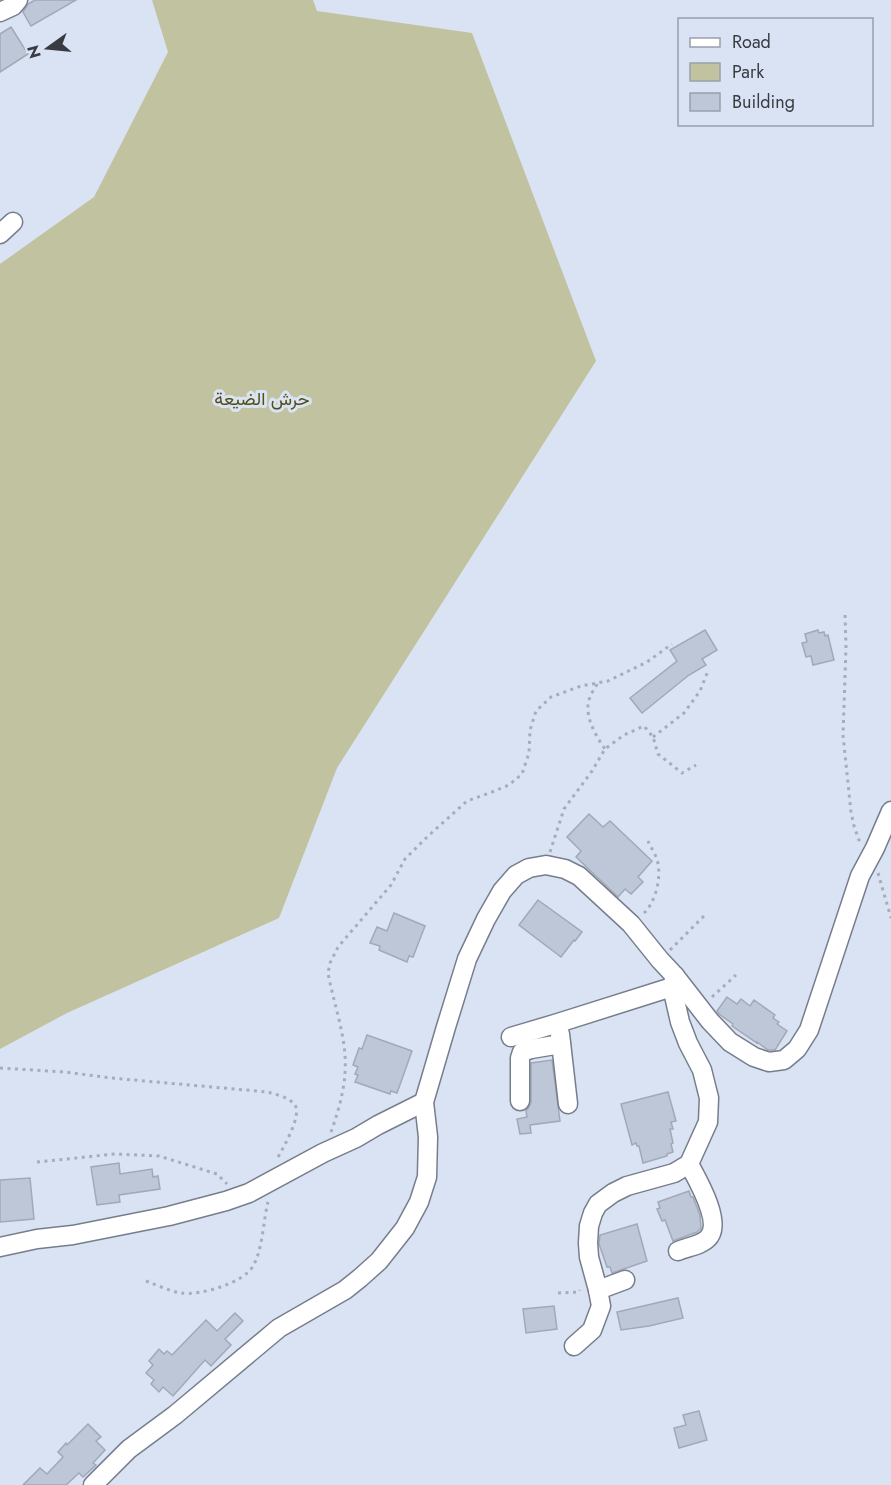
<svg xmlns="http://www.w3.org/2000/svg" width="891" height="1485" font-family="Jost,Vazirmatn,sans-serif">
  <rect width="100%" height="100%" fill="#dae3f3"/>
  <polygon fill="#c1c29f" points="152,0 313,0 317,11 472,33 596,361 337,768 279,918 67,1013 0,1049 0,264 94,197 168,52"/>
  <g fill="#bec7d7" stroke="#a1a9b8" stroke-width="1.5">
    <polygon points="35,0 76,0 31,26 23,12 28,4"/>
    <polygon points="11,27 28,54 0,72 0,34"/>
    <polygon points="705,630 717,650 702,659 706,665 689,675 642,713 630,698 677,661 670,650"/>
    <polygon points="818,630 819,633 824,632 825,636 828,635 834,660 813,665 811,656 806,657 802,643 807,642 805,634"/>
    <polygon points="589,814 603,827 610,821 652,861 638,877 643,882 631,894 625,889 618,897 576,857 581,851 567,837"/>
    <polygon points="538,900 582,932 575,941 574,940 561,957 519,925"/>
    <polygon points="394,913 425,926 413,957 409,956 407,962 379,950 380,946 370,943 377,927 387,931"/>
    <polygon points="727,997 737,1004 741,999 750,1006 754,1000 775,1015 773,1018 779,1022 777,1024 787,1031 775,1050 768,1050 757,1042 757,1043 732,1026 733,1024 719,1014 717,1011"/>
    <polygon points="367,1035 412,1051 397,1093 391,1091 390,1094 355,1082 358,1075 355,1074 358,1067 353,1065 359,1048 362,1049"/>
    <polygon points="552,1060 560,1121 530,1125 531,1133 520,1134 517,1119 527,1117 526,1111 529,1107 531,1102 531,1063"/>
    <polygon points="668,1092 676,1121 671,1122 673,1129 670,1129 673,1143 671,1144 673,1152 667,1154 667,1156 643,1163 639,1146 637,1146 636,1143 632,1145 621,1104"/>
    <polygon points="119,1163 120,1174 152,1169 153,1177 158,1176 160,1189 119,1195 120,1202 97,1205 91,1167"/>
    <polygon points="30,1178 34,1219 0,1222 0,1180"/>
    <polygon points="689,1191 691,1197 693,1197 700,1215 701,1228 697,1232 673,1241 665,1220 662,1221 657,1209 660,1208 658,1202"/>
    <polygon points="637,1224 647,1261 612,1273 610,1267 607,1267 599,1244 600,1235"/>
    <polygon points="678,1298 683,1318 649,1326 621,1330 617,1312"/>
    <polygon points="554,1306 557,1329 526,1333 523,1309"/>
    <polygon points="235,1313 243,1321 225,1339 231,1345 211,1366 205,1360 173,1396 163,1387 159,1392 151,1384 154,1380 146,1373 153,1365 149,1361 159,1349 164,1354 167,1351 172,1355 206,1320 217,1331"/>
    <polygon points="699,1411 707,1440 679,1448 674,1428 686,1425 683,1415"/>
    <polygon points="88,1424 101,1437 96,1441 105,1450 93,1463 96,1465 83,1477 79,1473 66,1485 23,1485 40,1468 47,1474 63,1457 58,1452 66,1443 67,1445"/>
  </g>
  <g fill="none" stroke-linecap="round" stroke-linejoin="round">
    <defs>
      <g id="minor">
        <polyline points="0,12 13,6 18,0"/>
        <polyline points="0,234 13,222"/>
        <polyline points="560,1034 568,1104"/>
        <polyline points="511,1037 558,1023 672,987"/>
        <polyline points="520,1101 520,1058 522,1052 531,1049 561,1044"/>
        <polyline points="0,1247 37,1239 73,1235 169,1216 226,1201 249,1193 323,1153 356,1138 378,1125 424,1102"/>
        <path d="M678,1251C687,1247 702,1245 708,1238C723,1223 697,1179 689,1164"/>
        <polyline points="598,1290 625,1280"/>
        <polyline points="574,1346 592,1330 601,1306 598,1290 589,1257 588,1243 589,1226 593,1213 598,1204 613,1193 627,1186 674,1173 689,1164 708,1122 709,1098 702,1070 688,1043 680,1022 672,987 675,976"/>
        <polyline points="93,1485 129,1449 175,1415 279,1328 345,1290 360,1278 379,1261 405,1228 419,1202 427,1177 428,1137 424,1102 446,1027 467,959 486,919 502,891 516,875 529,868 546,865 565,869 579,876 631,924 660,960 675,976 710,1021 730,1042 754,1057 769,1062 784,1060 797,1049 809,1030 860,876 875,848 891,811"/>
      </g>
    </defs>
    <use href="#minor" stroke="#767e8d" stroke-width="21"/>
    <g stroke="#a6adba" stroke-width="3" stroke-dasharray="3 4.5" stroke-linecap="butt">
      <polyline points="845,615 846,647 843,735 851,812 854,826 860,843"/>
      <path d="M597,684C595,689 591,693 590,697C583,714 595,735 605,749"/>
      <polyline points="653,737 684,713 700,691 708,671"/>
      <polyline points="550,852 564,809 592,771 605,749 624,735 644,726 653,737 658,754 682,773 696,765"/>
      <polyline points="878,873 891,918"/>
      <path d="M644,913C655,903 661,879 658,864C657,856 651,848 648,841"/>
      <polyline points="670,950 704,916"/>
      <polyline points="712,997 736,975"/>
      <path d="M0,1068L65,1072L111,1078L268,1092C277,1095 289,1097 295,1105C302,1116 283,1148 277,1159"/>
      <path d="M331,1132C340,1107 347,1081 345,1055C343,1028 333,1000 328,973L330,963L338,947L391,885L405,859L426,838L467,801L492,792L509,785L522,774L529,753L530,730L536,711L551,697L581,686L608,681L647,662L672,644"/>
      <polyline points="37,1162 115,1154 159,1156 217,1174 227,1184"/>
      <path d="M146,1281C157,1285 169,1291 181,1293C199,1296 244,1283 253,1266C263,1249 263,1221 268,1202"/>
      <polyline points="558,1293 579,1292 580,1290"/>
    </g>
    <use href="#minor" stroke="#fff" stroke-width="18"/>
  </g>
  <g text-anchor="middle" stroke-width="6" stroke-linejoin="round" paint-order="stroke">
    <g font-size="18" fill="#504f16" stroke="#dae3f3">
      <text x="262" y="405">حرش الضيعة</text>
    </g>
  </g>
  <rect x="678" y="18" width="195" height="108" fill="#dae3f3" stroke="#99a0ac" stroke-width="1.5"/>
  <rect x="690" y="38" width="30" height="9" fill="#ffffff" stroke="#99a0ac" stroke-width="1.5"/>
  <text x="732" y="48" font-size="18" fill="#383b42">Road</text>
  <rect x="690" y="63" width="30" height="18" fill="#c1c29f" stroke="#99a0ac" stroke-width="1.5"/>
  <text x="732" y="78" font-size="18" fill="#383b42">Park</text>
  <rect x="690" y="93" width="30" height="18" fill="#bec7d7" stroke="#99a0ac" stroke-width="1.5"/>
  <text x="732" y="108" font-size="18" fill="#383b42">Building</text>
  <g transform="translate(48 48) rotate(255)" stroke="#dae3f3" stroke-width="4.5" paint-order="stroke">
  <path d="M0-4.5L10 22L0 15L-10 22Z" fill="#383b42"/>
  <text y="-9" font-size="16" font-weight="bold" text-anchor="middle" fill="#383b42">N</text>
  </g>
</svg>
